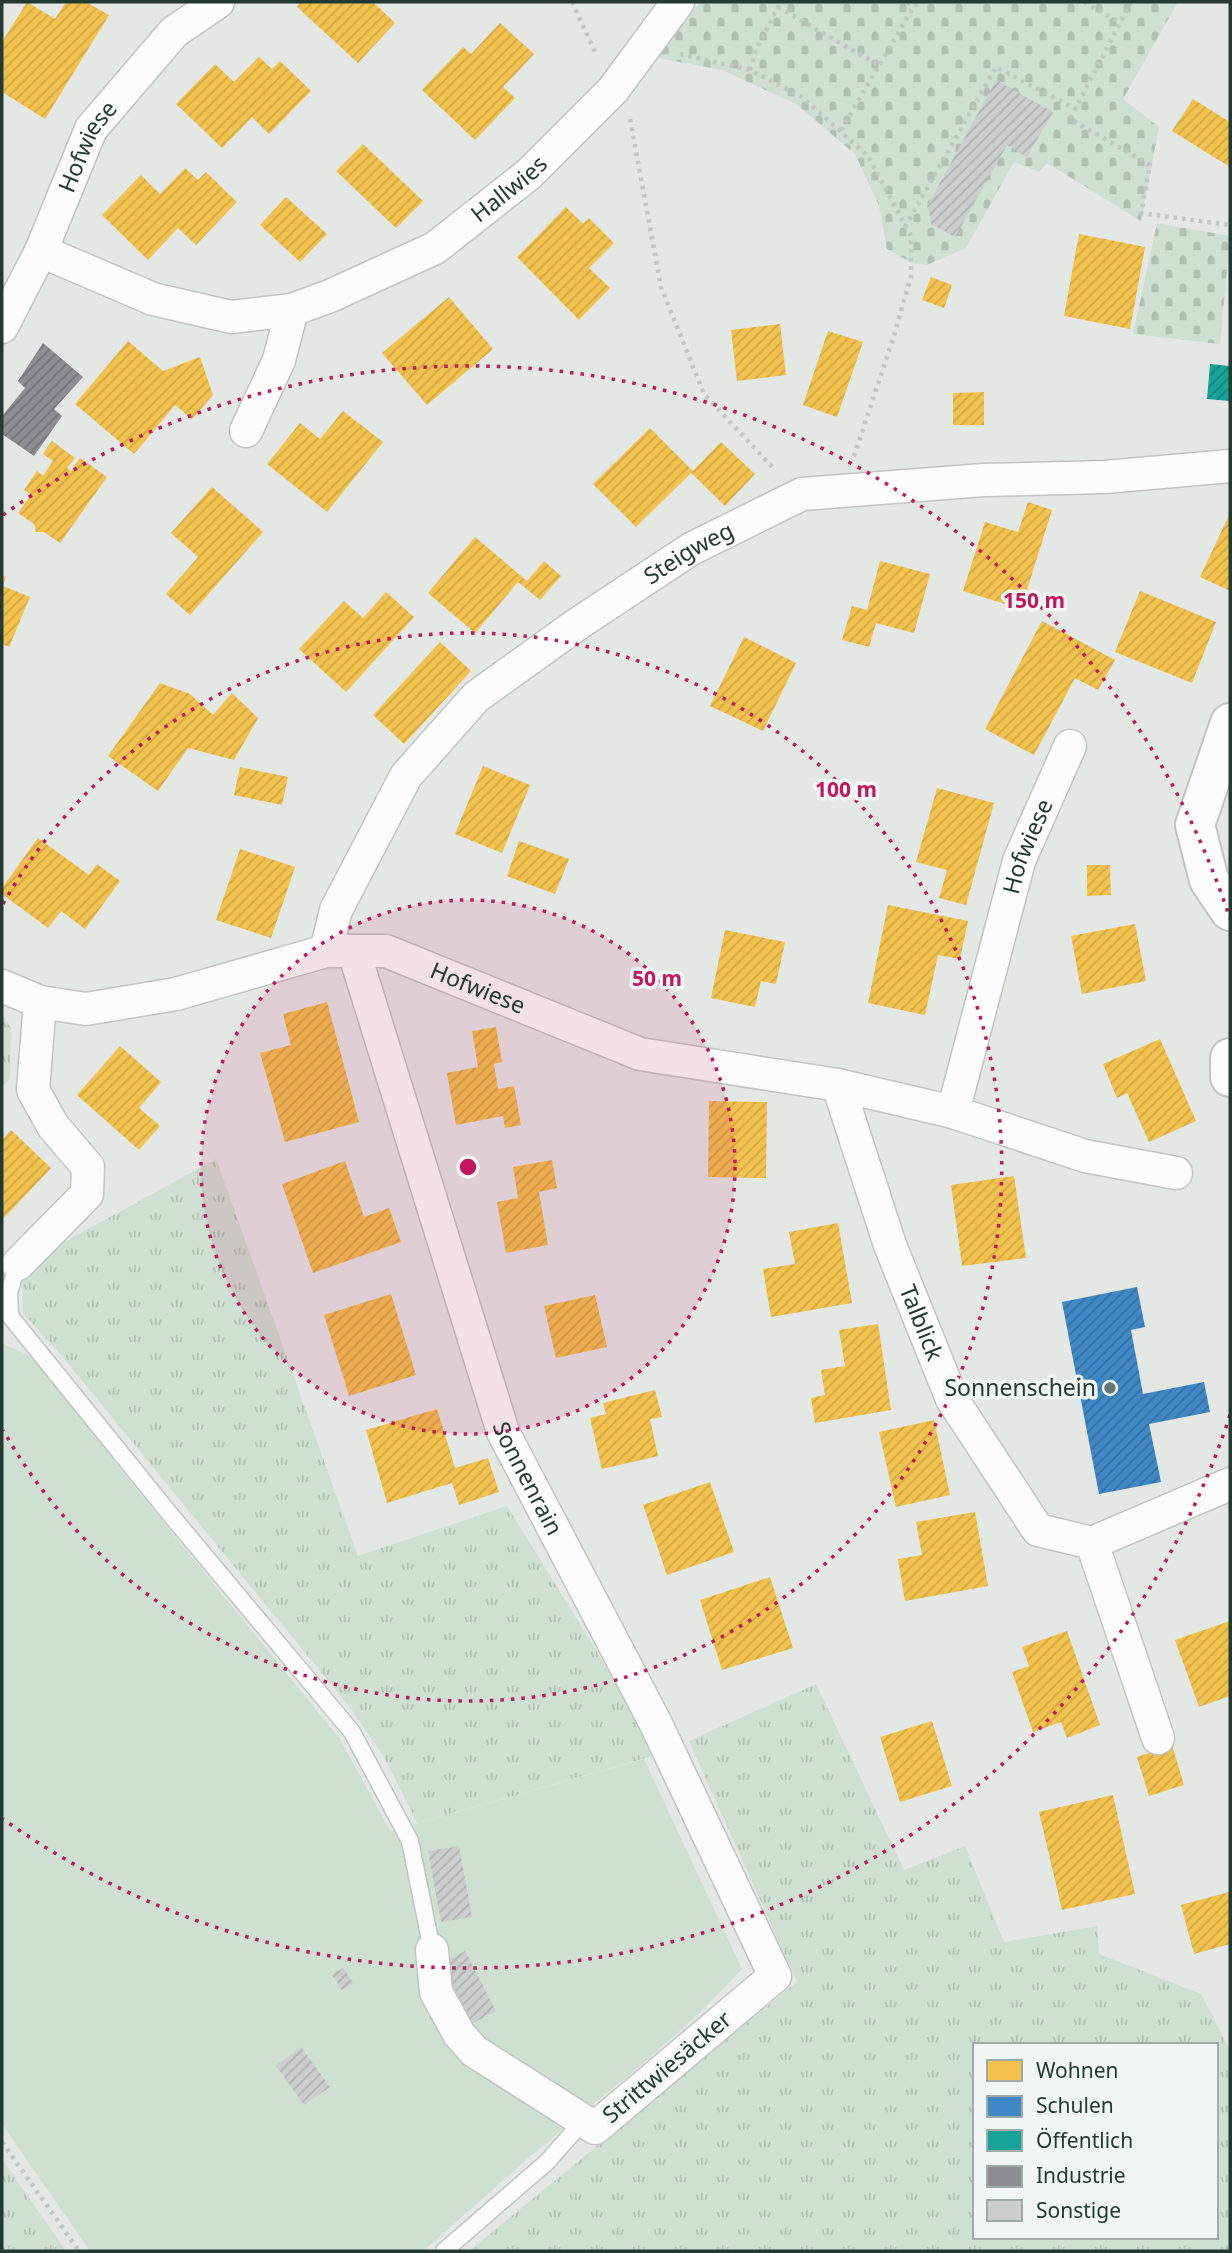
<svg xmlns="http://www.w3.org/2000/svg" width="1232" height="2253" font-family="'Noto Sans',sans-serif">
  <defs>
    <pattern id="grass-tufts" width="24" height="20" patternUnits="userSpaceOnUse" patternTransform="scale(1.75)"><rect width="24" height="20" fill="#cde0d1"/><path d="M3 7l-1-3M5 7V3M7 7l1-3M15 17l-1-3M17 17v-4M19 17l1-3" fill="none" stroke="#b0c1b4"/></pattern>
    <pattern id="cemetery-stones" width="16" height="16" patternUnits="userSpaceOnUse" patternTransform="scale(1.75)"><rect width="16" height="16" fill="#cde0d1"/><path d="M2 7V4a2 2 0 0 1 4 0v3zM10 15v-3a2 2 0 0 1 4 0v3z" fill="#b0c1b4"/></pattern>
    <pattern id="homes-hatch" width="6" height="6" patternUnits="userSpaceOnUse" patternTransform="scale(1.75)"><rect width="6" height="6" fill="#f2c14e"/><path d="M-1 1l2-2M0 6l6-6M5 7l2-2" fill="none" stroke="#cfa745"/></pattern>
    <pattern id="schools-hatch" width="6" height="6" patternUnits="userSpaceOnUse" patternTransform="scale(1.75)"><rect width="6" height="6" fill="#3f88c5"/><path d="M-1 1l2-2M0 6l6-6M5 7l2-2" fill="none" stroke="#3470a1"/></pattern>
    <pattern id="public-hatch" width="6" height="6" patternUnits="userSpaceOnUse" patternTransform="scale(1.75)"><rect width="6" height="6" fill="#17a398"/><path d="M-1 1l2-2M0 6l6-6M5 7l2-2" fill="none" stroke="#14867d"/></pattern>
    <pattern id="industry-hatch" width="6" height="6" patternUnits="userSpaceOnUse" patternTransform="scale(1.75)"><rect width="6" height="6" fill="#8d8d92"/><path d="M-1 1l2-2M0 6l6-6M5 7l2-2" fill="none" stroke="#737478"/></pattern>
    <pattern id="building-hatch" width="6" height="6" patternUnits="userSpaceOnUse" patternTransform="scale(1.75)"><rect width="6" height="6" fill="#cacfcd"/><path d="M-1 1l2-2M0 6l6-6M5 7l2-2" fill="none" stroke="#adb2b0"/></pattern>
  </defs>
  <rect width="100%" height="100%" fill="#e3e8e5"/>
  <g fill="url(#grass-tufts)" fill-rule="evenodd">
    <polygon points="2,1014 11,1028 10,1079 2,1086"/>
    <polygon points="216,1159 358,1556 507,1506 660,1754 417,1823 384,1757 348,1705 61,1355 23,1313 22,1285 26,1263"/>
    <path d="M816,1684L904,1870L965,1846L1004,1942L1097,1926L1099,1954L1201,1994L1230,2050V2251H469L797,1982L689,1741ZM975,2045H1216V2237H975Z"/>
    <polygon points="2,2159 66,2251 2,2251"/>
  </g>
  <g fill="url(#cemetery-stones)">
    <polygon points="700,2 1178,2 1123,99 1159,127 1141,221 1047,163 1039,172 1014,162 966,248 927,265 912,263 887,249 879,206 855,154 796,104 722,70 658,58"/>
    <polygon points="1157,223 1230,236 1220,344 1133,334"/>
  </g>
  <path fill="#cde0d1" d="M2,1343L32,1357L146,1501L340,1739L390,1831L644,1759L742,1969C685,2032 617,2085 551,2139C508,2175 466,2214 423,2251H90L2,2124Z"/>
  <g fill="url(#homes-hatch)">
    <polygon points="27,2 55,19 66,2 86,2 109,15 45,119 2,92 2,42"/>
    <polygon points="301,2 373,2 395,23 358,63 297,7"/>
    <polygon points="500,23 534,54 503,87 515,98 475,140 422,90 463,47 471,54"/>
    <polygon points="259,57 272,69 280,61 311,91 269,134 252,117 222,148 176,104 215,64 234,82"/>
    <polygon points="1193,99 1230,122 1230,167 1172,131"/>
    <polygon points="363,144 423,201 396,228 336,171"/>
    <polygon points="185,168 198,180 206,172 237,202 196,245 178,228 148,260 102,215 141,175 160,194"/>
    <polygon points="286,197 327,234 300,262 260,225"/>
    <polygon points="566,207 583,224 589,218 614,243 589,268 610,288 579,320 517,257"/>
    <polygon points="1079,234 1145,247 1130,329 1064,316"/>
    <polygon points="931,277 952,285 944,308 922,300"/>
    <polygon points="449,297 493,349 427,405 382,353"/>
    <polygon points="780,324 786,375 737,381 731,330"/>
    <polygon points="828,331 863,342 837,417 803,405"/>
    <polygon points="128,341 163,371 200,357 213,395 192,419 175,405 134,454 75,404"/>
    <polygon points="984,392 984,425 953,425 953,393"/>
    <polygon points="343,411 383,442 327,512 267,464 300,423 320,439"/>
    <polygon points="650,428 693,471 721,442 755,474 725,506 691,473 636,527 593,484"/>
    <polygon points="52,441 75,458 67,468 71,471 80,458 107,477 60,543 44,532 36,532 34,524 18,513 31,495 24,490 37,471 43,476 53,461 43,454"/>
    <polygon points="212,487 263,532 190,615 166,594 198,557 171,533"/>
    <polygon points="1028,502 1052,510 1021,609 963,591 985,522 1018,532"/>
    <polygon points="1230,513 1230,591 1200,577"/>
    <polygon points="475,537 527,581 544,561 561,576 540,600 518,582 475,633 428,593"/>
    <polygon points="880,561 930,574 914,633 876,623 869,647 842,640 852,606 867,610"/>
    <polygon points="2,575 6,577 3,586 30,597 9,647 2,644"/>
    <polygon points="1140,591 1216,622 1192,683 1115,652"/>
    <polygon points="386,592 414,617 346,692 299,649 344,601 363,618"/>
    <polygon points="1042,621 1115,660 1098,690 1075,678 1034,755 985,729"/>
    <polygon points="744,637 796,663 763,731 710,706"/>
    <polygon points="440,642 471,671 404,744 373,715"/>
    <polygon points="160,683 190,694 213,715 232,693 258,718 234,760 188,748 158,791 108,756"/>
    <polygon points="483,766 530,785 502,853 455,834"/>
    <polygon points="240,767 288,777 282,805 234,795"/>
    <polygon points="937,788 994,803 966,905 939,898 947,870 916,862"/>
    <polygon points="38,838 89,875 97,864 120,881 85,929 61,911 48,928 2,894 2,888"/>
    <polygon points="519,841 569,859 555,894 507,876"/>
    <polygon points="240,849 295,867 271,938 216,920"/>
    <polygon points="1087,865 1110,865 1111,895 1087,896"/>
    <polygon points="888,905 968,921 960,959 938,955 925,1015 868,1003"/>
    <polygon points="1135,924 1146,981 1082,994 1071,936"/>
    <polygon points="725,930 785,942 776,984 761,981 755,1007 711,998"/>
    <polygon points="327,1002 359,1122 285,1142 260,1053 291,1045 283,1014"/>
    <polygon points="496,1027 502,1062 494,1064 498,1089 514,1086 521,1125 505,1128 503,1116 456,1125 447,1073 478,1067 472,1031"/>
    <polygon points="1160,1039 1196,1121 1149,1142 1127,1093 1117,1098 1103,1064"/>
    <polygon points="120,1046 161,1082 139,1108 160,1126 139,1150 77,1095"/>
    <polygon points="709,1101 767,1102 766,1178 708,1177"/>
    <polygon points="11,1130 51,1168 2,1220 2,1140"/>
    <polygon points="552,1160 557,1188 539,1192 548,1245 506,1253 497,1202 518,1198 513,1167"/>
    <polygon points="345,1161 364,1217 389,1208 401,1242 313,1273 282,1184"/>
    <polygon points="1014,1176 1026,1258 962,1266 951,1185"/>
    <polygon points="838,1223 852,1303 771,1317 763,1269 795,1264 789,1232"/>
    <polygon points="391,1294 416,1375 349,1396 324,1315"/>
    <polygon points="595,1295 607,1347 556,1358 544,1306"/>
    <polygon points="878,1324 891,1410 815,1423 811,1398 825,1395 821,1370 845,1366 839,1330"/>
    <polygon points="655,1390 662,1417 650,1419 658,1456 602,1469 590,1418 606,1414 603,1403"/>
    <polygon points="437,1409 455,1468 488,1458 499,1492 459,1505 452,1483 387,1503 366,1430"/>
    <polygon points="934,1420 950,1495 896,1507 879,1432"/>
    <polygon points="710,1482 734,1552 667,1575 643,1505"/>
    <polygon points="975,1512 988,1586 905,1601 898,1559 922,1555 916,1522"/>
    <polygon points="770,1577 793,1648 722,1670 700,1600"/>
    <polygon points="1230,1621 1230,1696 1199,1707 1175,1640"/>
    <polygon points="1067,1631 1100,1725 1067,1738 1061,1722 1033,1732 1012,1672 1029,1666 1022,1647"/>
    <polygon points="932,1721 952,1786 900,1802 880,1737"/>
    <polygon points="1172,1745 1184,1785 1149,1796 1137,1757"/>
    <polygon points="1113,1795 1135,1894 1062,1910 1039,1812"/>
    <polygon points="1229,1892 1230,1944 1194,1954 1181,1905"/>
  </g>
  <polygon fill="url(#schools-hatch)" points="1137,1287 1145,1327 1131,1330 1143,1394 1204,1382 1210,1412 1149,1424 1161,1482 1099,1494 1062,1302"/>
  <polygon fill="url(#public-hatch)" points="1210,364 1230,366 1230,401 1207,399"/>
  <polygon fill="url(#industry-hatch)" points="43,343 83,377 54,409 62,416 34,456 2,434 2,416 25,388 18,381"/>
  <g fill="url(#building-hatch)">
    <polygon points="996,80 1053,112 1027,157 1007,145 955,237 931,224 928,205"/>
    <polygon points="459,1846 472,1917 441,1922 428,1851"/>
    <polygon points="465,1951 496,2011 469,2025 438,1966"/>
    <polygon points="343,1968 353,1983 342,1990 332,1975"/>
    <polygon points="301,2047 330,2087 304,2105 276,2066"/>
  </g>
  <g fill="none" stroke-linecap="round" stroke-linejoin="round">
    <defs>
      <g id="service">
        <polyline points="18,1264 9,1292 10,1316 169,1513 352,1732 410,1841 432,1950"/>
        <polyline points="444,2251 547,2162 583,2121"/>
      </g>
      <g id="minor">
        <path id="s1" d="M41,251L153,299L231,317L292,310L330,296L435,248L529,174L613,90L678,2"/>
        <path id="s2" d="M2,327L41,251L91,129L174,32L218,2"/>
        <polyline points="246,431 279,360 292,310"/>
        <path id="s3" d="M326,951L336,910L406,776L476,697L579,623L691,549L802,494L984,480L1105,477L1230,466"/>
        <path id="s4" d="M354,952L503,1432L656,1724L775,1976L595,2128L474,2051L459,2034L436,1992L432,1950"/>
        <path id="s5" d="M2,986L40,1002L86,1009L176,994L326,951H386L640,1054L838,1085L953,1112L1085,1156L1176,1173"/>
        <path id="s6" d="M838,1085L890,1245L952,1399L1038,1530L1092,1543L1230,1484"/>
        <path id="s7" d="M953,1112L1019,861L1070,746"/>
        <polyline points="18,1264 87,1194 88,1167 53,1126 33,1090 40,1002"/>
        <polyline points="1092,1543 1158,1738"/>
      </g>
      <g id="tertiary">
        <polyline points="1230,723 1195,825 1209,880 1230,911"/>
        <polyline points="1230,1058 1230,1077"/>
      </g>
    </defs>
    <use href="#service" stroke="#c0c5c2" stroke-width="19"/>
    <use href="#minor" stroke="#c0c5c2" stroke-width="35"/>
    <use href="#tertiary" stroke="#c0c5c2" stroke-width="42"/>
    <g stroke="#c0c8c4" stroke-width="4.5" stroke-dasharray="3.5 5" stroke-linecap="butt">
      <polyline points="572,2 597,56"/>
      <polyline points="907,2 914,6"/>
      <polyline points="1084,2 1121,23"/>
      <polyline points="1131,2 1070,119 1150,165 1141,213 1230,225"/>
      <polyline points="778,7 878,65"/>
      <polyline points="680,54 750,70 802,97 868,156 911,236 911,276 893,339 853,459"/>
      <polyline points="750,70 756,49 781,2"/>
      <polyline points="630,119 661,287 704,394 775,470"/>
      <polyline points="841,130 914,6 920,2"/>
      <polyline points="905,227 996,67 1076,109"/>
      <polyline points="2,2142 79,2251"/>
    </g>
    <use href="#service" stroke="#fbfcfb" stroke-width="16"/>
    <use href="#minor" stroke="#fbfcfb" stroke-width="32"/>
    <use href="#tertiary" stroke="#fbfcfb" stroke-width="38"/>
  </g>
  <circle cx="468" cy="1167" r="267" fill="#c2185b" fill-opacity=".12"/>
  <g fill="none" stroke="#c2185b" stroke-width="3.5" stroke-dasharray="3.5 7">
    <circle cx="468" cy="1167" r="267"/>
    <path d="M3 904A534 534 0 1 1 3 1430"/>
    <path d="M1230 1415A801 801 0 0 1 3 1819M3 515A801 801 0 0 1 1230 919"/>
  </g>
  <circle fill="#667771" stroke="#f1f7f4" stroke-width="2.5" cx="1110" cy="1388" r="7"/>
  <g text-anchor="middle" stroke-width="7" stroke-linejoin="round" paint-order="stroke">
    <g font-size="23" fill="#223a32" stroke="#f1f7f4">
      <text dy="8" stroke="none"><textPath href="#s2" startOffset="200">Hofwiese</textPath></text>
      <text dy="8" stroke="none"><textPath href="#s1" startOffset="514">Hallwies</textPath></text>
      <text dy="8" stroke="none"><textPath href="#s3" startOffset="556">Steigweg</textPath></text>
      <text dy="8" stroke="none"><textPath href="#s7" startOffset="276">Hofwiese</textPath></text>
      <text dy="8" stroke="none"><textPath href="#s5" startOffset="494">Hofwiese</textPath></text>
      <text dy="8" stroke="none"><textPath href="#s6" startOffset="252">Talblick</textPath></text>
      <text dy="8" stroke="none"><textPath href="#s4" startOffset="555">Sonnenrain</textPath></text>
      <text transform="translate(667 2067) rotate(-40)" y="8">Strittwiesäcker</text>
    </g>
    <g font-size="23" fill="#223a32" stroke="#f1f7f4" text-anchor="end">
      <text x="1096" y="1396">Sonnenschein</text>
    </g>
  </g>
  <circle cx="468" cy="1167" r="10" fill="#c2185b" stroke="#f1f7f4" stroke-width="3.5"/>
  <g font-size="21" text-anchor="middle" font-weight="bold" fill="#c2185b" stroke="#f1f7f4" stroke-width="7" stroke-linejoin="round" paint-order="stroke">
    <text x="1034" y="608">150 m</text>
    <text x="846" y="797">100 m</text>
    <text x="657" y="986">50 m</text>
  </g>
  <rect width="1232" height="2253" fill="none" stroke="#223a32" stroke-width="7"/>
  <rect x="973" y="2043" width="245" height="196" fill="#f1f7f4" stroke="#9eaba6" stroke-width="2"/>
  <rect x="987" y="2060" width="35" height="21" fill="#f2c14e" stroke="#9eaba6" stroke-width="2"/>
  <text x="1036" y="2078" font-size="21" fill="#223a32">Wohnen</text>
  <rect x="987" y="2096" width="35" height="21" fill="#3f88c5" stroke="#9eaba6" stroke-width="2"/>
  <text x="1036" y="2113" font-size="21" fill="#223a32">Schulen</text>
  <rect x="987" y="2130" width="35" height="21" fill="#17a398" stroke="#9eaba6" stroke-width="2"/>
  <text x="1036" y="2148" font-size="21" fill="#223a32">Öffentlich</text>
  <rect x="987" y="2166" width="35" height="21" fill="#8d8d92" stroke="#9eaba6" stroke-width="2"/>
  <text x="1036" y="2183" font-size="21" fill="#223a32">Industrie</text>
  <rect x="987" y="2200" width="35" height="21" fill="#cacfcd" stroke="#9eaba6" stroke-width="2"/>
  <text x="1036" y="2218" font-size="21" fill="#223a32">Sonstige</text>
</svg>
